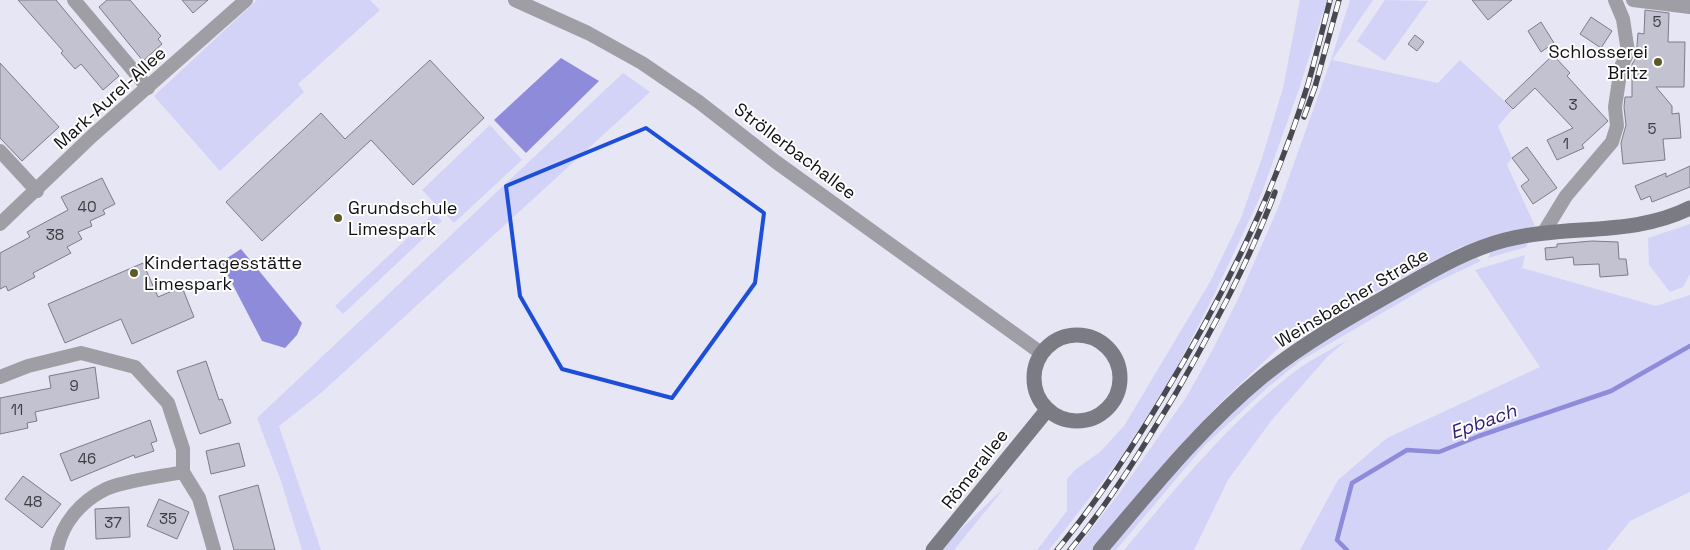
<svg xmlns="http://www.w3.org/2000/svg" width="1690" height="550" font-family="'Space Grotesk',sans-serif">
  <rect width="100%" height="100%" fill="#e6e6f4"/>
  <g fill="#d3d3f8">
    <polygon points="257,0 370,0 380,10 298,84 304,92 220,171 154,96"/>
    <polygon points="1300,0 1327,0 1299,89 1261,195 1214,295 1171,379 1120,459 1049,550 1037,550 1067,511 1067,479 1076,469 1100,452 1124,426 1210,282 1241,218 1262,158 1283,88"/>
    <polygon points="1350,0 1373,0 1332,60 1438,83 1460,60 1513,109 1498,126 1512,158 1507,165 1535,226 1460,247 1289,338 1217,406 1091,550 1075,550 1118,495 1187,396 1213,349 1239,297 1278,208 1331,60"/>
    <polygon points="1385,0 1428,1 1385,61 1357,41"/>
    <polygon points="623,73 650,92 321,393 279,426 321,550 302,550 281,481 257,418"/>
    <polygon points="490,125 522,160 454,223 422,190"/>
    <polygon points="434,213 442,221 343,314 335,306"/>
    <polygon points="1690,224 1690,274 1683,287 1670,292 1649,265 1648,238"/>
    <polygon points="1529,241 1526,247 1488,258 1492,250"/>
    <polygon points="1525,255 1522,268 1656,306 1690,295 1690,492 1630,521 1607,550 1300,550 1338,480 1387,438 1540,367 1475,270"/>
    <polygon points="1475,256 1481,261 1430,285 1300,361 1268,387 1204,446 1116,550 1109,550 1159,488 1220,423 1292,360 1385,304"/>
    <path d="M1347,340L1328,356L1271,421L1228,480L1194,550H1124C1179,485 1232,418 1301,367C1316,357 1332,349 1347,340Z"/>
    <polygon points="1005,487 954,550 939,550"/>
  </g>
  <g fill="#8f8bdb">
    <polygon points="561,58 599,81 526,153 494,120"/>
    <polygon points="241,249 302,323 297,335 285,348 262,341 221,262"/>
  </g>
  <g fill="none" stroke-linecap="round" stroke-linejoin="round">
    <polyline stroke="#8f8bdb" stroke-width="4.5" points="1347,550 1337,540 1352,483 1407,450 1439,452 1479,436 1611,391 1690,346"/>
  </g>
  <g fill="#c2c2d0" stroke="#7d7d89">
    <polygon points="18,0 56,0 119,76 103,90 81,64 75,69 61,53 63,51"/>
    <polygon points="107,0 130,0 161,36 158,39 162,44 143,61 99,7"/>
    <polygon points="182,0 208,0 193,13"/>
    <polygon points="1472,0 1512,0 1488,20"/>
    <polygon points="1645,10 1669,13 1668,42 1685,42 1684,87 1656,87 1672,106 1672,114 1679,113 1681,138 1663,139 1665,160 1623,164 1621,143 1626,125 1624,107 1625,97 1632,97 1632,64 1636,58 1638,33 1644,34"/>
    <polygon points="1591,17 1612,31 1601,48 1580,34"/>
    <polygon points="1541,22 1554,43 1541,52 1528,31"/>
    <polygon points="1415,35 1424,42 1417,51 1408,44"/>
    <polygon points="1553,55 1570,73 1567,76 1608,121 1582,145 1584,148 1557,160 1547,140 1573,128 1535,88 1513,109 1505,101"/>
    <polygon points="430,60 484,118 413,185 371,140 262,241 226,202 321,113 345,139"/>
    <polygon points="0,63 59,127 22,161 0,138"/>
    <polygon points="1527,147 1557,188 1533,204 1521,186 1529,180 1512,158"/>
    <polygon points="1690,166 1690,187 1652,202 1650,196 1641,200 1635,186 1666,173 1666,177"/>
    <polygon points="102,178 115,204 103,210 105,214 90,221 92,226 78,232 82,239 67,247 71,253 33,273 35,277 8,291 6,286 0,289 0,253 30,237 27,232 68,210 61,197"/>
    <polygon points="1592,241 1618,242 1619,259 1626,259 1628,275 1600,277 1599,264 1574,265 1573,257 1546,260 1545,248 1557,247 1557,244"/>
    <polygon points="143,263 158,297 182,287 194,317 132,344 121,319 65,343 48,304"/>
    <polygon points="206,361 219,400 222,399 231,423 200,434 177,371"/>
    <polygon points="95,367 99,398 35,412 37,421 27,423 28,428 0,434 0,398 51,388 49,376"/>
    <polygon points="150,420 157,441 151,443 154,451 135,458 134,455 71,481 60,454"/>
    <polygon points="239,443 245,466 211,474 206,451"/>
    <polygon points="23,476 61,504 42,528 5,499"/>
    <polygon points="258,485 275,550 234,550 219,496"/>
    <polygon points="159,499 189,512 177,539 147,526"/>
    <polygon points="129,507 130,537 96,539 95,509"/>
  </g>
  <g fill="none" stroke-linecap="round" stroke-linejoin="round">
    <g stroke="#9e9ea4" stroke-width="14">
      <polyline points="74,0 148,88"/>
      <polyline points="515,0 588,33 642,63 699,102 776,162 1041,353"/>
      <polyline points="1633,0 1690,7"/>
      <polyline points="0,151 37,191"/>
      <polyline points="0,224 92,136 246,0"/>
      <polyline points="1544,232 1566,196 1612,142 1617,126 1615,107 1621,67 1628,52 1623,19 1615,0"/>
      <polyline points="0,377 28,366 81,353 135,367 168,403 183,449 183,472"/>
      <polyline points="183,472 199,498 214,550"/>
      <path d="M57,550C62,523 81,501 106,489C122,481 164,476 183,472"/>
    </g>
    <g stroke="#7b7b83" stroke-width="15">
      <circle cx="1077" cy="378" r="43"/>
      <polyline points="933,550 1047,410"/>
      <path d="M1100,550C1151,490 1201,427 1263,376C1304,343 1350,317 1396,291C1432,271 1466,250 1505,240C1566,224 1633,237 1690,208"/>
    </g>
    <defs>
      <g id="rail">
        <polyline points="1304,117 1315,87 1339,0"/>
        <path d="M1057,550C1097,502 1130,451 1162,398C1222,299 1274,195 1308,84C1316,56 1323,28 1330,0"/>
        <path d="M1070,550C1112,499 1142,449 1176,393C1213,328 1249,262 1275,192"/>
      </g>
    </defs>
    <use href="#rail" stroke="#484850" stroke-width="5.5"/>
    <use href="#rail" stroke="#fff" stroke-width="4" stroke-dasharray="11" stroke-linecap="butt"/>
  </g>
  <path fill="none" stroke="#1d4ed8" stroke-width="4" stroke-linejoin="round" d="M646,128L764,213L755,283L672,398L562,369L520,296L506,186Z"/>
  <g fill="#5f5b27" stroke="#fff" stroke-width="2">
    <circle cx="1658" cy="62" r="5"/>
    <circle cx="338" cy="218" r="5"/>
    <circle cx="134" cy="273" r="5"/>
  </g>
  <g text-anchor="middle" stroke-width="4" stroke-linejoin="round" paint-order="stroke">
    <g font-size="15" fill="#3c3c43">
      <text x="1657" y="27">5</text>
      <text x="1573" y="110">3</text>
      <text x="1652" y="134">5</text>
      <text x="1566" y="149">1</text>
      <text x="87" y="212">40</text>
      <text x="55" y="240">38</text>
      <text x="74" y="391">9</text>
      <text x="17" y="415">11</text>
      <text x="87" y="464">46</text>
      <text x="33" y="507">48</text>
      <text x="168" y="524">35</text>
      <text x="113" y="528">37</text>
    </g>
    <g font-size="18" fill="#0f0f14" stroke="#fff" text-anchor="start">
      <text x="1648" y="58" text-anchor="end">Schlosserei<tspan x="1648" dy="21">Britz</tspan></text>
      <text x="348" y="214">Grundschule<tspan x="348" dy="21">Limespark</tspan></text>
      <text x="144" y="269">Kindertagesstätte<tspan x="144" dy="21">Limespark</tspan></text>
    </g>
    <g font-size="18" fill="#0f0f14" stroke="#fff">
      <text transform="translate(110 98) rotate(-42)" y="6">Mark-Aurel-Allee</text>
      <text transform="translate(795 151) rotate(37)" y="6">Ströllerbachallee</text>
      <text transform="translate(1352 298) rotate(-31)" y="6">Weinsbacher Straße</text>
      <text transform="translate(975 469) rotate(-52)" y="6">Römerallee</text>
    </g>
    <g font-size="19" font-style="italic" fill="#301a77" stroke="#fff">
      <text transform="translate(1483 421) rotate(-20)" y="7">Epbach</text>
    </g>
  </g>
</svg>
